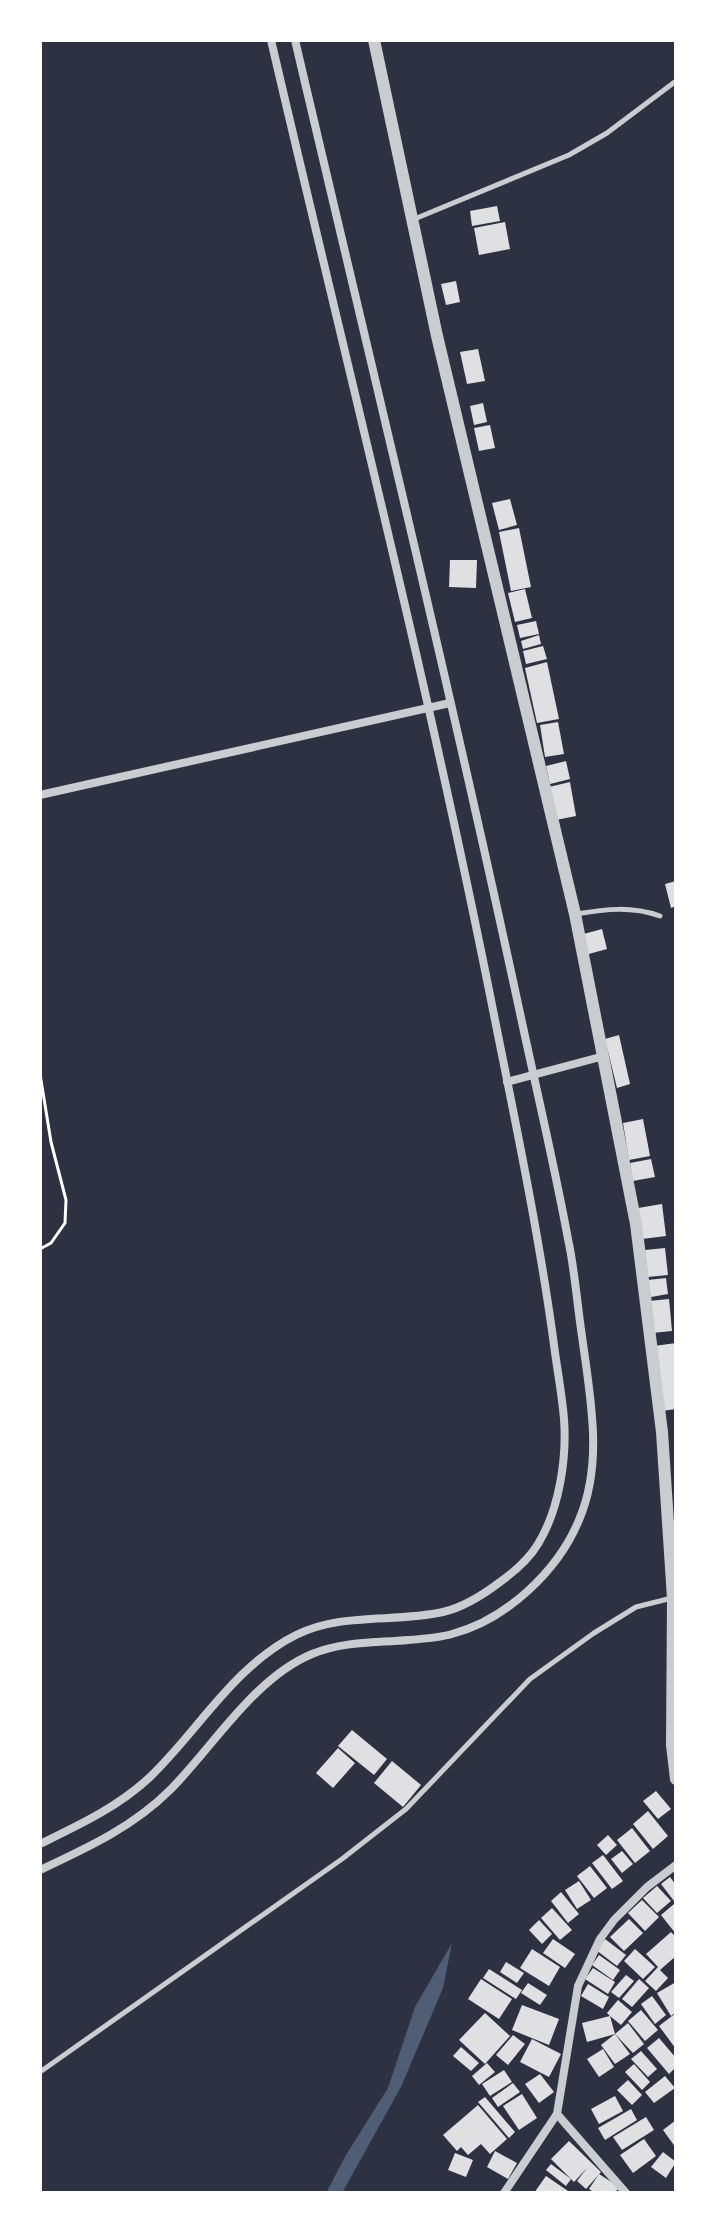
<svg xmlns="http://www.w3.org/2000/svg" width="716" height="2233" font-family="Signika,sans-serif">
  <rect width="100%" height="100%" fill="#2d3142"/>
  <polygon fill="#4f5d75" points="452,1943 443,1988 401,2087 342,2193 326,2193 346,2155 388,2088 415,2007"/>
  <g fill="#e0e0e3">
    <polygon points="497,206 500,221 472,226 470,211"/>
    <polygon points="505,222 510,249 479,255 474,228"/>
    <polygon points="456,281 460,302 446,305 441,284"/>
    <polygon points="478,349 485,381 467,384 460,352"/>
    <polygon points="483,403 487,422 474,425 470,406"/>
    <polygon points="490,425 495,448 479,451 474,428"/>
    <polygon points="510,499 517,525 499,530 492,503"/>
    <polygon points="519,528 531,587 511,591 499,532"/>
    <polygon points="450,560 477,560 476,588 449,587"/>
    <polygon points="525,589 532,618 515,622 508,593"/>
    <polygon points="536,621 539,634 520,638 517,625"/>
    <polygon points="539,635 541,644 523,649 521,641"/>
    <polygon points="543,646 547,659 526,664 523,651"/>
    <polygon points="547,662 559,719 537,723 525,668"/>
    <polygon points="558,722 564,754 545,757 540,725"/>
    <polygon points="566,761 570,779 550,784 546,766"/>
    <polygon points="570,782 576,816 556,820 549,787"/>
    <polygon points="676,881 676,906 671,908 665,884"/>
    <polygon points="602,929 607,949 585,955 580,935"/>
    <polygon points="619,1035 630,1084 617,1088 605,1039"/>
    <polygon points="643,1119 650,1156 629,1160 623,1123"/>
    <polygon points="651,1159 655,1177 633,1181 630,1163"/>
    <polygon points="662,1204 666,1236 642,1239 638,1208"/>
    <polygon points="665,1248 668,1275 648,1277 645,1250"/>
    <polygon points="666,1278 668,1294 651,1297 648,1280"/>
    <polygon points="669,1299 672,1331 652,1333 649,1301"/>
    <polygon points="676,1343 676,1409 662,1411 654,1346"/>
    <polygon points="352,1730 387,1759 374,1775 338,1746"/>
    <polygon points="338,1748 355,1763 333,1788 316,1773"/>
    <polygon points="392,1761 421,1785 403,1807 374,1783"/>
    <polygon points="656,1791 671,1809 658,1819 643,1801"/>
    <polygon points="648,1811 668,1836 653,1849 633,1824"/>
    <polygon points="632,1828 650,1851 635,1863 617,1840"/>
    <polygon points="608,1835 617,1845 606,1855 597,1845"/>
    <polygon points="622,1851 633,1864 622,1873 611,1859"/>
    <polygon points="603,1855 623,1881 612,1889 592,1863"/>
    <polygon points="590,1866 607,1888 594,1898 577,1876"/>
    <polygon points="670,1877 676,1885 674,1901 661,1884"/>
    <polygon points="579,1881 591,1900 577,1909 565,1890"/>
    <polygon points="657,1886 671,1901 657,1913 643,1898"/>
    <polygon points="561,1892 579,1914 568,1923 551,1901"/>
    <polygon points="642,1900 659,1917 645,1931 628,1913"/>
    <polygon points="674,1904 676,1906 676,1934 661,1915"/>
    <polygon points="552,1908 572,1930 560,1940 541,1918"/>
    <polygon points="629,1919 643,1933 624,1951 610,1937"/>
    <polygon points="539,1920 552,1934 542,1944 529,1930"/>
    <polygon points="671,1932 676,1937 676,1956 660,1970 668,1978 656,1991 645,1981 658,1967 646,1954"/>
    <polygon points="553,1939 575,1954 565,1968 543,1953"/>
    <polygon points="605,1939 626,1955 617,1966 596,1950"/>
    <polygon points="532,1949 560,1967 549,1986 520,1968"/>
    <polygon points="635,1949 655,1967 643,1979 624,1961"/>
    <polygon points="599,1955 620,1970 613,1980 592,1965"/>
    <polygon points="506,1962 524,1973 517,1983 500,1972"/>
    <polygon points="593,1968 615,1982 608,1994 585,1979"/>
    <polygon points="489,1969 522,1990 516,1999 483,1978"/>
    <polygon points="626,1975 634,1981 619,1998 611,1992"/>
    <polygon points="481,1979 512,1999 499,2019 468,1999"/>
    <polygon points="639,1979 649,1988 632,2007 622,1999"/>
    <polygon points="676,1982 676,2012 671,2016 657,1993"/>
    <polygon points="528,1983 547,1995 540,2005 521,1993"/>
    <polygon points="588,1984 609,1997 603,2009 581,1996"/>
    <polygon points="652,1996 666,2015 655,2024 641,2004"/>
    <polygon points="618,2000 632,2012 621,2025 610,2016 615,2034 587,2042 582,2023 610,2016 607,2013"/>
    <polygon points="522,2005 559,2019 549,2045 512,2030"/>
    <polygon points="641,2010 658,2030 645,2041 628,2021"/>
    <polygon points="485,2013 510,2036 485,2064 459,2040"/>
    <polygon points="676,2013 676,2049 659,2026"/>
    <polygon points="628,2023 644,2044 633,2053 615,2034"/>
    <polygon points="615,2034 630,2054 615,2064 601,2045"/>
    <polygon points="513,2035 525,2044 508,2065 496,2055"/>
    <polygon points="659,2038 676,2058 676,2067 669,2074 647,2048"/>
    <polygon points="532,2039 561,2054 549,2077 520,2062"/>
    <polygon points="461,2047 479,2063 471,2071 453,2056"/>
    <polygon points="603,2049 614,2067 599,2077 587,2059"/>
    <polygon points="641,2051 657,2069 648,2077 631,2059"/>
    <polygon points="487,2063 495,2072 479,2085 472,2076"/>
    <polygon points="634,2064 650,2082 642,2090 625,2072"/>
    <polygon points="504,2070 512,2082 490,2096 482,2084"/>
    <polygon points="540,2074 554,2092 539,2103 525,2084"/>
    <polygon points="665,2076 675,2088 654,2103 645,2092"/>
    <polygon points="628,2080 642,2095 632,2105 617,2090"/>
    <polygon points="513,2083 520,2092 498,2107 492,2098"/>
    <polygon points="522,2094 537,2118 519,2130 503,2106"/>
    <polygon points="615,2096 623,2111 599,2124 591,2109"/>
    <polygon points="485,2097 515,2132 509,2138 478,2102"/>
    <polygon points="478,2105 507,2139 490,2154 481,2144 468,2155 461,2147 457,2151 443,2135"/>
    <polygon points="631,2109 637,2120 605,2140 598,2128"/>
    <polygon points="646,2117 654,2130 622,2150 613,2137"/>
    <polygon points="676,2120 676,2148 663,2130"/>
    <polygon points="644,2139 656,2156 633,2173 620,2155"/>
    <polygon points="569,2141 601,2172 586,2189 577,2181 587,2168 574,2182 551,2159"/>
    <polygon points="495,2151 517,2163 508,2179 487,2167"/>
    <polygon points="663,2152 676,2162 666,2178 651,2167"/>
    <polygon points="455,2153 473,2160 466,2177 448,2170"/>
    <polygon points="551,2164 571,2179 566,2186 546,2170"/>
    <polygon points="599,2174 619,2187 615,2193 595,2193 589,2189"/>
    <polygon points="546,2176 571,2193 534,2193"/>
  </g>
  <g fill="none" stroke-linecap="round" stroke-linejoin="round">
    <polyline stroke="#fff" stroke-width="3" points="40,1074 51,1142 66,1200 65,1223 51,1243 40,1249"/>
    <g stroke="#caccd0" stroke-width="5">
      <polyline points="412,220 569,155 607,133 676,81"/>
      <path d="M576,914C606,909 631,906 660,916"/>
      <polyline points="40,2072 342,1859 406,1809 530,1679 594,1633 636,1607 672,1598"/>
    </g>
    <g stroke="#caccd0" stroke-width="8">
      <polyline points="40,795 450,703"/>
      <polyline points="507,1082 604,1056"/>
      <path d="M40,1844C79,1825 118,1807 150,1777C198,1731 234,1666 296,1635C342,1612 394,1623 443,1612C464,1607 483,1595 500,1582C514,1572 529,1559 538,1544C559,1510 567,1459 564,1419C562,1394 557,1369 554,1345C538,1227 513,1111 490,995C426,675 345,358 271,40"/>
      <path d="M40,1870C87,1848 133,1827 170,1790C213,1747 254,1678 312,1654C344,1641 375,1643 408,1640C422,1639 438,1638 452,1634C506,1620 558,1571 579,1520C604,1462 590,1397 582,1336C577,1304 575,1271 568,1239C554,1163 536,1088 520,1013C450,688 371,364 295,40"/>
      <polyline points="557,2114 626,2193"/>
      <polyline points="504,2193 557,2114 578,1986 600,1939 614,1920 647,1887 676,1865"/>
    </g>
    <polyline stroke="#caccd0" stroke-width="12" points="374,40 437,336 575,914 636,1224 662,1432 673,1598 672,1745 676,1779"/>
  </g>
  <rect width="716" height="2233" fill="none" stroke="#ffffff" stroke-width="84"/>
</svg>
